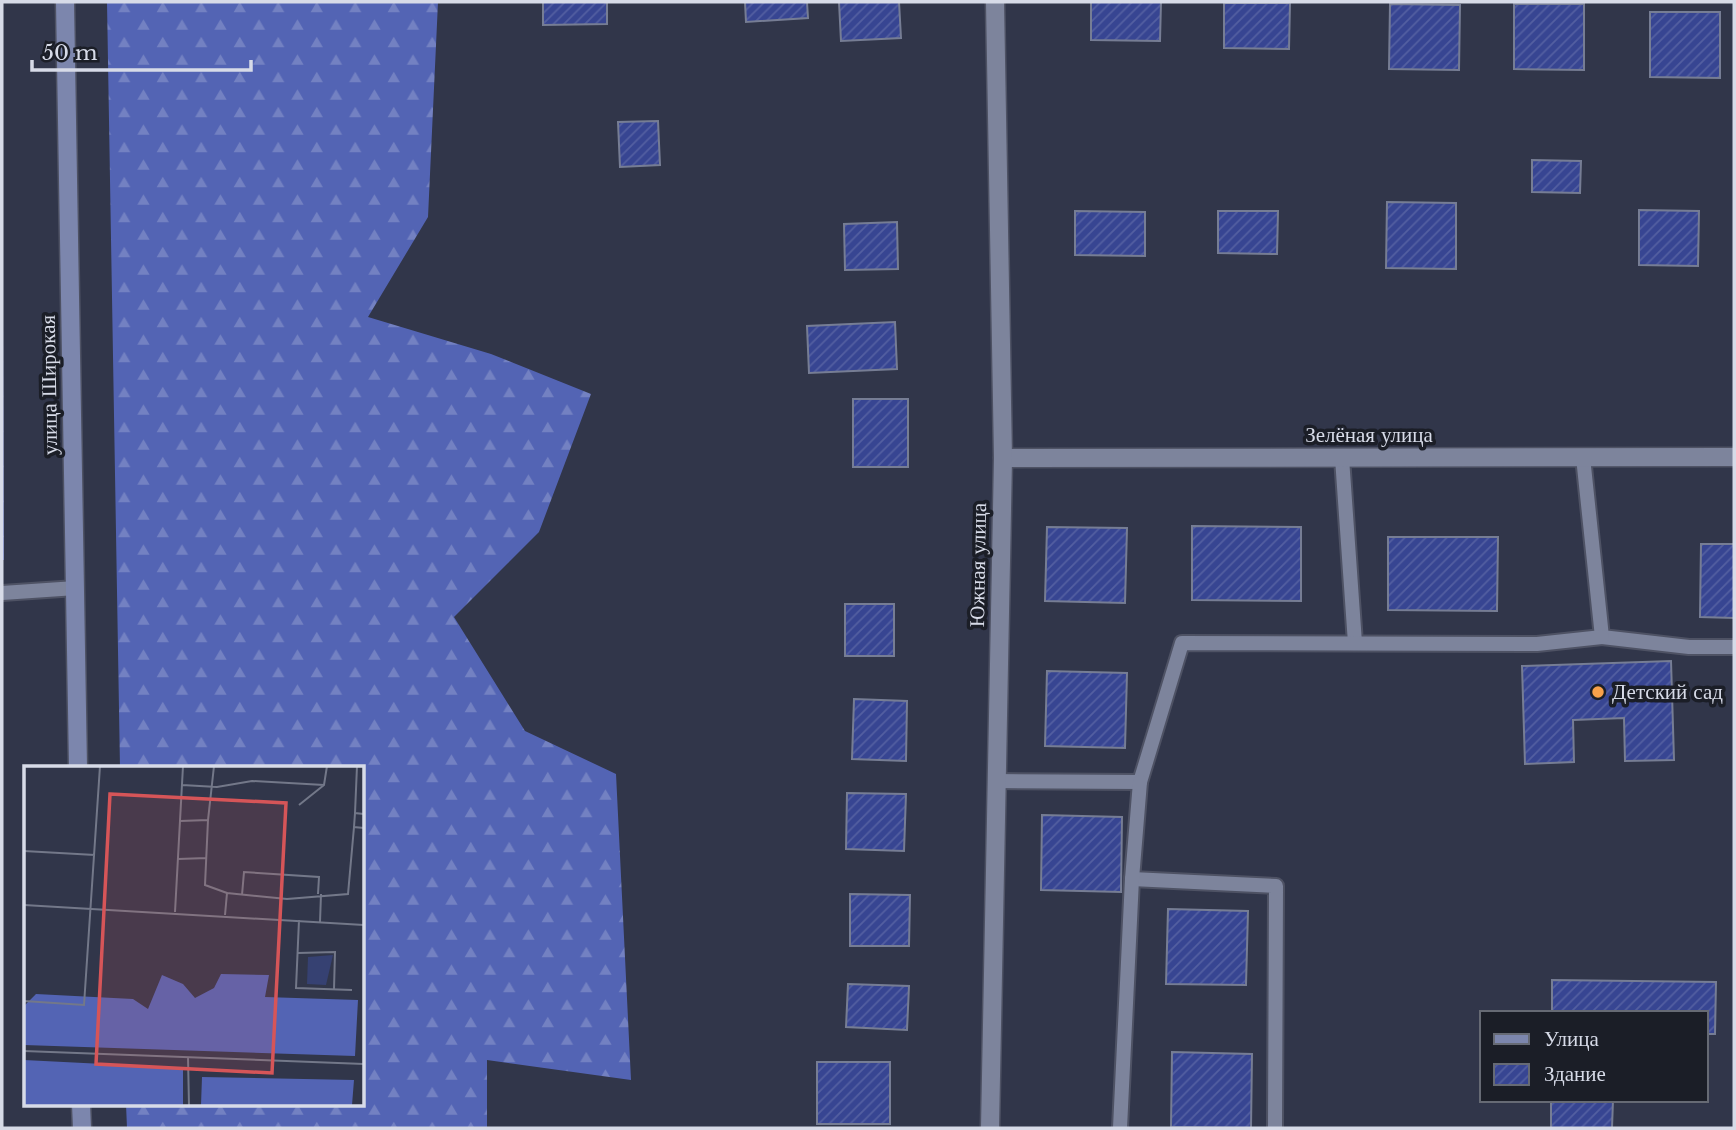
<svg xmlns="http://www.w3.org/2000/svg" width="1736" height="1130" font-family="'Libre Baskerville',serif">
  <defs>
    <pattern id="forest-firs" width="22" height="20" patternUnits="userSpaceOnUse" patternTransform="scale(1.75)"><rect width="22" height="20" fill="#5364b4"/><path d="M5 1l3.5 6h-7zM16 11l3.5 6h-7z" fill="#7381c2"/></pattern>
    <pattern id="building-hatch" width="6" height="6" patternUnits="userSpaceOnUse" patternTransform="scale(1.75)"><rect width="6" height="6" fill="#374592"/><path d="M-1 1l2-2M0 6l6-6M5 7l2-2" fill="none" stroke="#535fa1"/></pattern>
  </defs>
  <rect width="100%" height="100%" fill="#31364a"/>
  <g fill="url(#forest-firs)">
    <polygon points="107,2 438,2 428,217 368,317 491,354 591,394 539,532 454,617 525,731 616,774 631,1080 487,1060 487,1128 127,1128 126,1104 362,1104 362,768 120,768"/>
    <polygon points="2,88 4,560 2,560"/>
  </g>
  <g fill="url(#building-hatch)" stroke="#767d94" stroke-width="2">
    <polygon points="543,2 607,2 607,24 543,25"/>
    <polygon points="745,2 807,2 808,18 746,22"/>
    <polygon points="839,2 899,2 901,38 841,41"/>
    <polygon points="1091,2 1161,2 1160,41 1091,40"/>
    <polygon points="1224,3 1290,3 1289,49 1224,48"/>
    <polygon points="1390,4 1460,5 1459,70 1389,69"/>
    <polygon points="1514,4 1584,4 1584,70 1514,69"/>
    <polygon points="1650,12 1720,12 1720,78 1650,77"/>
    <polygon points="658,121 660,165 620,167 618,122"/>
    <polygon points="1532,160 1581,161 1580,193 1532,192"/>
    <polygon points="1387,202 1456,203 1456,269 1386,268"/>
    <polygon points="1639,210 1699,211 1698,266 1639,265"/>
    <polygon points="1075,211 1145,212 1145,256 1075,255"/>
    <polygon points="1218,211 1278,211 1277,254 1218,253"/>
    <polygon points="897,222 898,269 845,270 844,224"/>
    <polygon points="895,322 897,369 809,373 807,326"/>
    <rect x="853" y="399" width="55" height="68"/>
    <polygon points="1192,526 1301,527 1301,601 1192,600"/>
    <polygon points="1047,527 1127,528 1125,603 1045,601"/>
    <polygon points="1388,537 1498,537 1497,611 1388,610"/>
    <polygon points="1701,544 1734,544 1734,618 1700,617"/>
    <rect x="845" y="604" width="49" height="52"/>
    <polygon points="1671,661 1674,760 1625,761 1624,718 1573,720 1574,762 1525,764 1522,666"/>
    <polygon points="1047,671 1127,673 1125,748 1045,746"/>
    <polygon points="854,699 907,701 906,761 852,759"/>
    <polygon points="847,793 906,794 904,851 846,849"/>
    <polygon points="1042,815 1122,817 1121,892 1041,890"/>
    <polygon points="850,894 910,895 909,946 850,946"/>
    <polygon points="1168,909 1248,911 1246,985 1166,984"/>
    <polygon points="1552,980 1716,982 1715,1034 1706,1034 1706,1013 1552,1013"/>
    <polygon points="848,984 909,986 907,1030 846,1027"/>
    <polygon points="1172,1052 1252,1054 1251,1128 1171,1127"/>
    <rect x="817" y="1062" width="73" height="62"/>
    <polygon points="1551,1100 1613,1100 1612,1128 1551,1128"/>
  </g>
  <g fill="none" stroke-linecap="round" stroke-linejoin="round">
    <defs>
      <g id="lane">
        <polyline points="1583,457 1602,637 1689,647 1734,647"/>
        <polyline points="1342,458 1355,643"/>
        <polyline points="2,593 76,588"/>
        <polyline points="996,781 1140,782 1182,643 1537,644 1602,637"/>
        <polyline points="1132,879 1276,886 1275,1128"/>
        <polyline points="1120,1128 1132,879 1140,782"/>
      </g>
      <g id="street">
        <polyline points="1003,458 1734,457"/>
        <polyline points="990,1128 1003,458 995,2"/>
      </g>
      <g id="secondary">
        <polyline points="65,2 78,768"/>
        <polyline points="81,1104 82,1128"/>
      </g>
    </defs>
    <use href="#lane" stroke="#4e5264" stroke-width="18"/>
    <use href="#street" stroke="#4e5264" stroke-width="21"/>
    <use href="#secondary" stroke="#4e5264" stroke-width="21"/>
    <use href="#lane" stroke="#7d849c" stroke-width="14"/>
    <use href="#street" stroke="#7d849c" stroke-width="18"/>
    <use href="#secondary" stroke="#7c86ad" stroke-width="18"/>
  </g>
  <circle fill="#f8a14a" stroke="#1b1e27" stroke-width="2.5" cx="1598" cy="692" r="7"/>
  <g text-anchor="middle" stroke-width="7" stroke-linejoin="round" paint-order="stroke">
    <g font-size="21" fill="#d7dbe8" stroke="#1b1e27">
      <text transform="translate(49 385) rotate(-91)" y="7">улица Широкая</text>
      <text x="1369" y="442">Зелёная улица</text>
      <text transform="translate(978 565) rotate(-89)" y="7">Южная улица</text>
    </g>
    <g font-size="21" fill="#d7dbe8" stroke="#1b1e27" text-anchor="start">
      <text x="1612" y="699">Детский сад</text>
    </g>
  </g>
  <g transform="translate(24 766)">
    <rect width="340" height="340" fill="#31364a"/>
    <path d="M309,189L302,219L283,218L284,191Z" fill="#364172"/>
    <path d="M197,208L245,209L241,231L334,234L331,290L0,279V240L12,228L109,233L124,243L138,209L159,218L171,232L190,222ZM0,294L159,302V339H0ZM178,311L330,314L328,339H177Z" fill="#5364b4"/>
    <path fill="none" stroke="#737889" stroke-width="2" d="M333,0L331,47L340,48M158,19L193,21L228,15L300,19M275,39L300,19L303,0M331,47L330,61L340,62M184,54L181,119L203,127L201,149M156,55L184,54L190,0M0,85L71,89M154,93L183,92M203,127L263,133L324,128L330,61M218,129L220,106L295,111L294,128M0,139L340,159M151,146L159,0M275,154L272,222L328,224M296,156L297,128M274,187L311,186L310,223M0,235L60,239L76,0M0,285L340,298M164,291L165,340"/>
    <path fill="#d65558" fill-opacity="0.15" stroke="#d65558" stroke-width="3.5" d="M86,28L262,37L248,307L72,298Z"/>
    <rect width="340" height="340" fill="none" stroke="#d7dbe8" stroke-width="3.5"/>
  </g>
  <rect width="1736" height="1130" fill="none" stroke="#d7dbe8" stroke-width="7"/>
  <rect x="1480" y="1011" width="228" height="91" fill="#1b1e27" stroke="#666a74" stroke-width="2"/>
  <rect x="1494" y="1034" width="35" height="10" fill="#7c86ad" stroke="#666a74" stroke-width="2"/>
  <text x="1544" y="1046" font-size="21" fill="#d7dbe8">Улица</text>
  <rect x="1494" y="1064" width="35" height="21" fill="url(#building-hatch)" stroke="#666a74" stroke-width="2"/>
  <text x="1544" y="1081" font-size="21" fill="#d7dbe8">Здание</text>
  <path d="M32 60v10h219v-10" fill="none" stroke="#d7dbe8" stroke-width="3.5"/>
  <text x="42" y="60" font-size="21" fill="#d7dbe8" stroke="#1b1e27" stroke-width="5" paint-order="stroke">50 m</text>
</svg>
